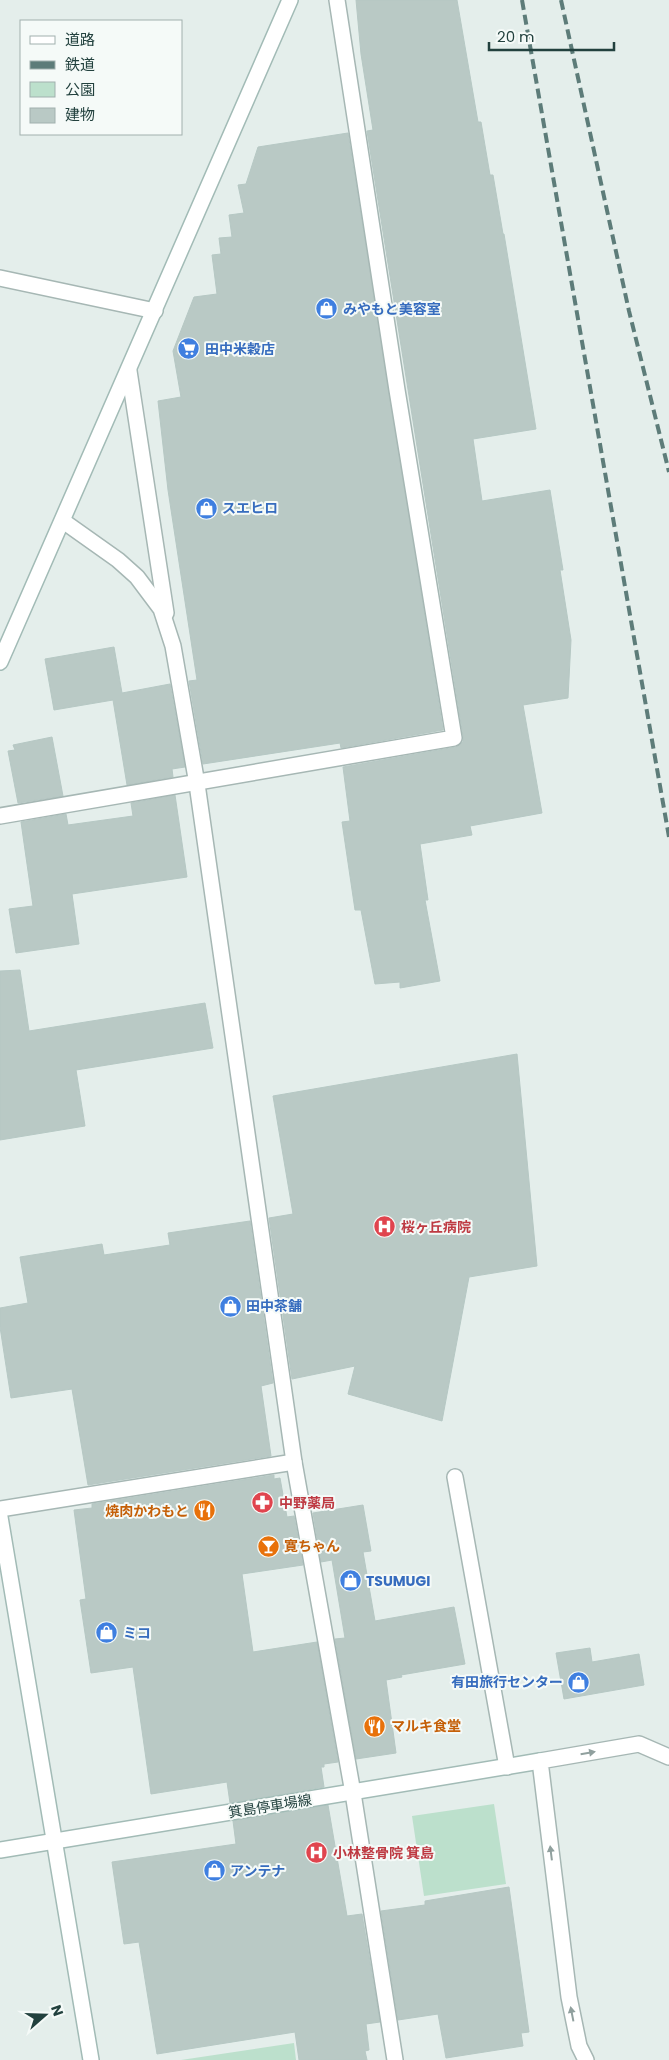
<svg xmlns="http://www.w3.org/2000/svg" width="669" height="2060" font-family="Poppins,'Noto Sans JP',sans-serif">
  <rect width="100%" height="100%" fill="#e4eeeb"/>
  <g fill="#bce0cc">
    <polygon points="494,1804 506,1884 424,1896 412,1816"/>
    <polygon points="294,2043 296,2060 181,2060"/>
  </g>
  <g fill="#b9c9c5" stroke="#b6c8c4">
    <polygon points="356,0 457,0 478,122 481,122 490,175 493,175 503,234 504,234 536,429 473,439 482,501 550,490 563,570 560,570 571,640 568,698 523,705 542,813 470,826 472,835 420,844 428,900 425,900 440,981 400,988 400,982 375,984 361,910 355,910 342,822 350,821 343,767 456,747 463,742 463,736 367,131 373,130 361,54"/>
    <polygon points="348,133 443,730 341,748 340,743 203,764 189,681 197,680 168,490 158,401 181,397 173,351 194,297 217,294 212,255 221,254 219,238 232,237 229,215 244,213 238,185 246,184 258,147"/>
    <polygon points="114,647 122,693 170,684 185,767 172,769 173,777 127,785 113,700 54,710 45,659"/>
    <polygon points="52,737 63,796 18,803 8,751 15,750 13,745"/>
    <polygon points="175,795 187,877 72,894 79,944 16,953 9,909 33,906 21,822 66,814 68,825 133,816 131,803"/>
    <polygon points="20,970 29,1031 205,1003 213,1048 76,1070 85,1126 0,1140 0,971"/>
    <polygon points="517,1054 537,1266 469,1277 442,1421 348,1394 355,1366 292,1379 269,1218 293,1214 273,1096"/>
    <polygon points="250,1221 273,1383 261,1386 271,1456 88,1485 72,1389 11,1398 0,1327 0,1308 28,1303 20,1257 102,1244 104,1255 170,1245 168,1233"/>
    <polygon points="274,1475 274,1479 280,1478 287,1517 294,1516 303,1565 242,1574 253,1652 317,1642 338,1762 324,1764 324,1767 321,1767 324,1787 230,1803 227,1782 151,1794 133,1667 91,1673 80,1600 86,1599 74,1510 92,1508 92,1504"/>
    <polygon points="363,1505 371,1551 363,1552 375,1621 454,1607 465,1664 401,1675 402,1677 386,1680 396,1753 356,1759 335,1639 345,1638 332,1560 321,1562 313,1513"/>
    <polygon points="590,1648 592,1662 639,1654 644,1685 564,1699 556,1653"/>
    <polygon points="328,1805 347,1916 362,1914 380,2022 366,2024 369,2050 365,2051 367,2060 299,2060 295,2032 157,2054 139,1942 124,1944 112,1862 236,1844 233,1821"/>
    <polygon points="509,1887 529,2032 521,2033 523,2046 446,2058 438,2014 398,2020 381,1911 425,1905 425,1901"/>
  </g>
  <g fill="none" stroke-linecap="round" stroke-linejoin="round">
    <defs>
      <polyline id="lane" points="586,2060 579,2046 569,1997 540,1761 639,1744 669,1757"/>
      <g id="street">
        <polyline points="0,278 155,311"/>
        <polyline points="129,371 166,613"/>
        <polyline points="63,521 118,560 137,577 161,609 173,646 197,784 294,1462 353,1793 395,2060"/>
        <polyline points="0,816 454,738 397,390 337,0"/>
        <polyline points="455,1477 507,1767"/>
        <polyline points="0,1509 294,1462"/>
      </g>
      <g id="secondary">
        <polyline points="0,662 290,0"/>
        <polyline points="0,1517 91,2060"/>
        <polyline points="0,1850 540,1761"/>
      </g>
    </defs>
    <use href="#lane" stroke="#a6b7b4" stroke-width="18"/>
    <use href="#street" stroke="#a6b7b4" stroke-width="18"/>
    <use href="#secondary" stroke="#a2bbb6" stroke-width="18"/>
    <use href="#lane" stroke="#fff" stroke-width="15"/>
    <use href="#street" stroke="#fff" stroke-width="15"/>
    <use href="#secondary" stroke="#fff" stroke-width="15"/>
    <g stroke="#5d7c79" stroke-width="4" stroke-dasharray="10 5" stroke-linecap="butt">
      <polyline points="522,0 669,837"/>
      <polyline points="561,0 629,311 669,472"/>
    </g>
  </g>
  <defs><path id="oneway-solid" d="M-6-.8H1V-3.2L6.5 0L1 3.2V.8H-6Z" transform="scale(1.25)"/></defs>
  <g fill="#90a09e">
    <use href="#oneway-solid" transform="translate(588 1753) rotate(-10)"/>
    <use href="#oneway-solid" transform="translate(551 1853) rotate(-97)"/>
    <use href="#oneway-solid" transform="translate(572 2014) rotate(-101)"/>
  </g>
  <defs>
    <symbol id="shop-disc" viewBox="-11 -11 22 22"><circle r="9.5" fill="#3f7fe0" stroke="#f5faf8"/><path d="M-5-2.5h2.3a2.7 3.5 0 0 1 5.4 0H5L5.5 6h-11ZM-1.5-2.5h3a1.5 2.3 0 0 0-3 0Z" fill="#fff"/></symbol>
    <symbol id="supermarket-disc" viewBox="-11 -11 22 22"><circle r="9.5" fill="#3f7fe0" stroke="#f5faf8"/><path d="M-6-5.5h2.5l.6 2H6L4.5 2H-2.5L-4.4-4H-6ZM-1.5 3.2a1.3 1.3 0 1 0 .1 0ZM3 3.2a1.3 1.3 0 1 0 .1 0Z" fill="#fff"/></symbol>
    <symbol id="hospital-disc" viewBox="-11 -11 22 22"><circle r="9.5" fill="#e0444e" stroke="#f5faf8"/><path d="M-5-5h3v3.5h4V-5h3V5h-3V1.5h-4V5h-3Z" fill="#fff"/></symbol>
    <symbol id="pharmacy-disc" viewBox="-11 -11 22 22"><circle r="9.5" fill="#e0444e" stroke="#f5faf8"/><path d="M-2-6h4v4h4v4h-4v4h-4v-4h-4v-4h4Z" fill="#fff"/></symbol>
    <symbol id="restaurant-disc" viewBox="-11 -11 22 22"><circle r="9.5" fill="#e8710a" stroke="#f5faf8"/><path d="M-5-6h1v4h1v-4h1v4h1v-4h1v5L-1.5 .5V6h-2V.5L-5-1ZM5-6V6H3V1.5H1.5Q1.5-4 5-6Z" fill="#fff"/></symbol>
    <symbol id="bar-disc" viewBox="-11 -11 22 22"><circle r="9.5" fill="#e8710a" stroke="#f5faf8"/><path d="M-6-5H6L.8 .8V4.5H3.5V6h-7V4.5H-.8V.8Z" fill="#fff"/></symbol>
  </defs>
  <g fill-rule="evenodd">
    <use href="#shop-disc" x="314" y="296" width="25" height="25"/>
    <use href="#supermarket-disc" x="176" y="336" width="25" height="25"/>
    <use href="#shop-disc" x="194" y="496" width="25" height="25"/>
    <use href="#hospital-disc" x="372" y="1214" width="25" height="25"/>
    <use href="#shop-disc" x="218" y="1294" width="25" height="25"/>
    <use href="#pharmacy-disc" x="250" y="1490" width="25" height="25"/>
    <use href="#restaurant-disc" x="192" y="1498" width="25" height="25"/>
    <use href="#bar-disc" x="256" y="1534" width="25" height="25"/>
    <use href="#shop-disc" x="338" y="1568" width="25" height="25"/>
    <use href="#shop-disc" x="94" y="1620" width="25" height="25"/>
    <use href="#shop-disc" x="566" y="1670" width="25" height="25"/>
    <use href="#restaurant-disc" x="362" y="1714" width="25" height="25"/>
    <use href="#hospital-disc" x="304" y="1840" width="25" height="25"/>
    <use href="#shop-disc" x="202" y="1858" width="25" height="25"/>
  </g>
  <g text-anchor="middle" stroke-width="4" stroke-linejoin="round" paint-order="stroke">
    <g font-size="14" font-weight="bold" fill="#366cbe" stroke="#f5faf8" text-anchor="start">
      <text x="343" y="314">みやもと美容室</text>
      <text x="205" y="354">田中米穀店</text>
      <text x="222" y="513">スエヒロ</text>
      <text x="246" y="1311">田中茶舗</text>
      <text x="366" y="1586">TSUMUGI</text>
      <text x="123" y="1638">ミコ</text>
      <text x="563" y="1687" text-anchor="end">有田旅行センター</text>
      <text x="230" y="1876">アンテナ</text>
    </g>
    <g font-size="14" font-weight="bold" fill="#be3a42" stroke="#f5faf8" text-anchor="start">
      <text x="401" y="1232">桜ヶ丘病院</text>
      <text x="279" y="1508">中野薬局</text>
      <text x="333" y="1858">小林整骨院 箕島</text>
    </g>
    <g font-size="14" font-weight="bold" fill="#c56008" stroke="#f5faf8" text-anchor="start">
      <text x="189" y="1516" text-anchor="end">焼肉かわもと</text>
      <text x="284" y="1551">寛ちゃん</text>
      <text x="391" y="1731">マルキ食堂</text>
    </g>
    <g font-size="14" fill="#22413e" stroke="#f5faf8">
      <text transform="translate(270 1806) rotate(-9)" y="5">箕島停車場線</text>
    </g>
  </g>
  <rect x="20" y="20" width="162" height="115" fill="#f5faf8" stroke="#a1b0ae"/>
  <rect x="30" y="36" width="25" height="8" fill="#ffffff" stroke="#a1b0ae"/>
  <text x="65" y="45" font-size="15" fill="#22413e">道路</text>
  <rect x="30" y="61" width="25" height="8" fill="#5d7c79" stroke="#a1b0ae"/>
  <text x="65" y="70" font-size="15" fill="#22413e">鉄道</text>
  <rect x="30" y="82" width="25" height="15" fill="#bce0cc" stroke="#a1b0ae"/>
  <text x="65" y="95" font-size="15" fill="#22413e">公園</text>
  <rect x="30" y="108" width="25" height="15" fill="#b9c9c5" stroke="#a1b0ae"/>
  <text x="65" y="120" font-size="15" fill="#22413e">建物</text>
  <g transform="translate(45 2015) rotate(70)" stroke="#f5faf8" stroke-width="4" paint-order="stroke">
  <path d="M0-4L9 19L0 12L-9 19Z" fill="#22413e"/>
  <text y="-8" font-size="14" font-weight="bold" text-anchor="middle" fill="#22413e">N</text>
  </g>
  <path d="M489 42v8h125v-8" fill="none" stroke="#22413e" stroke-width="2.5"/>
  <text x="497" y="42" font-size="15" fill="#22413e" stroke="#f5faf8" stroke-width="4" paint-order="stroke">20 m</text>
</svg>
